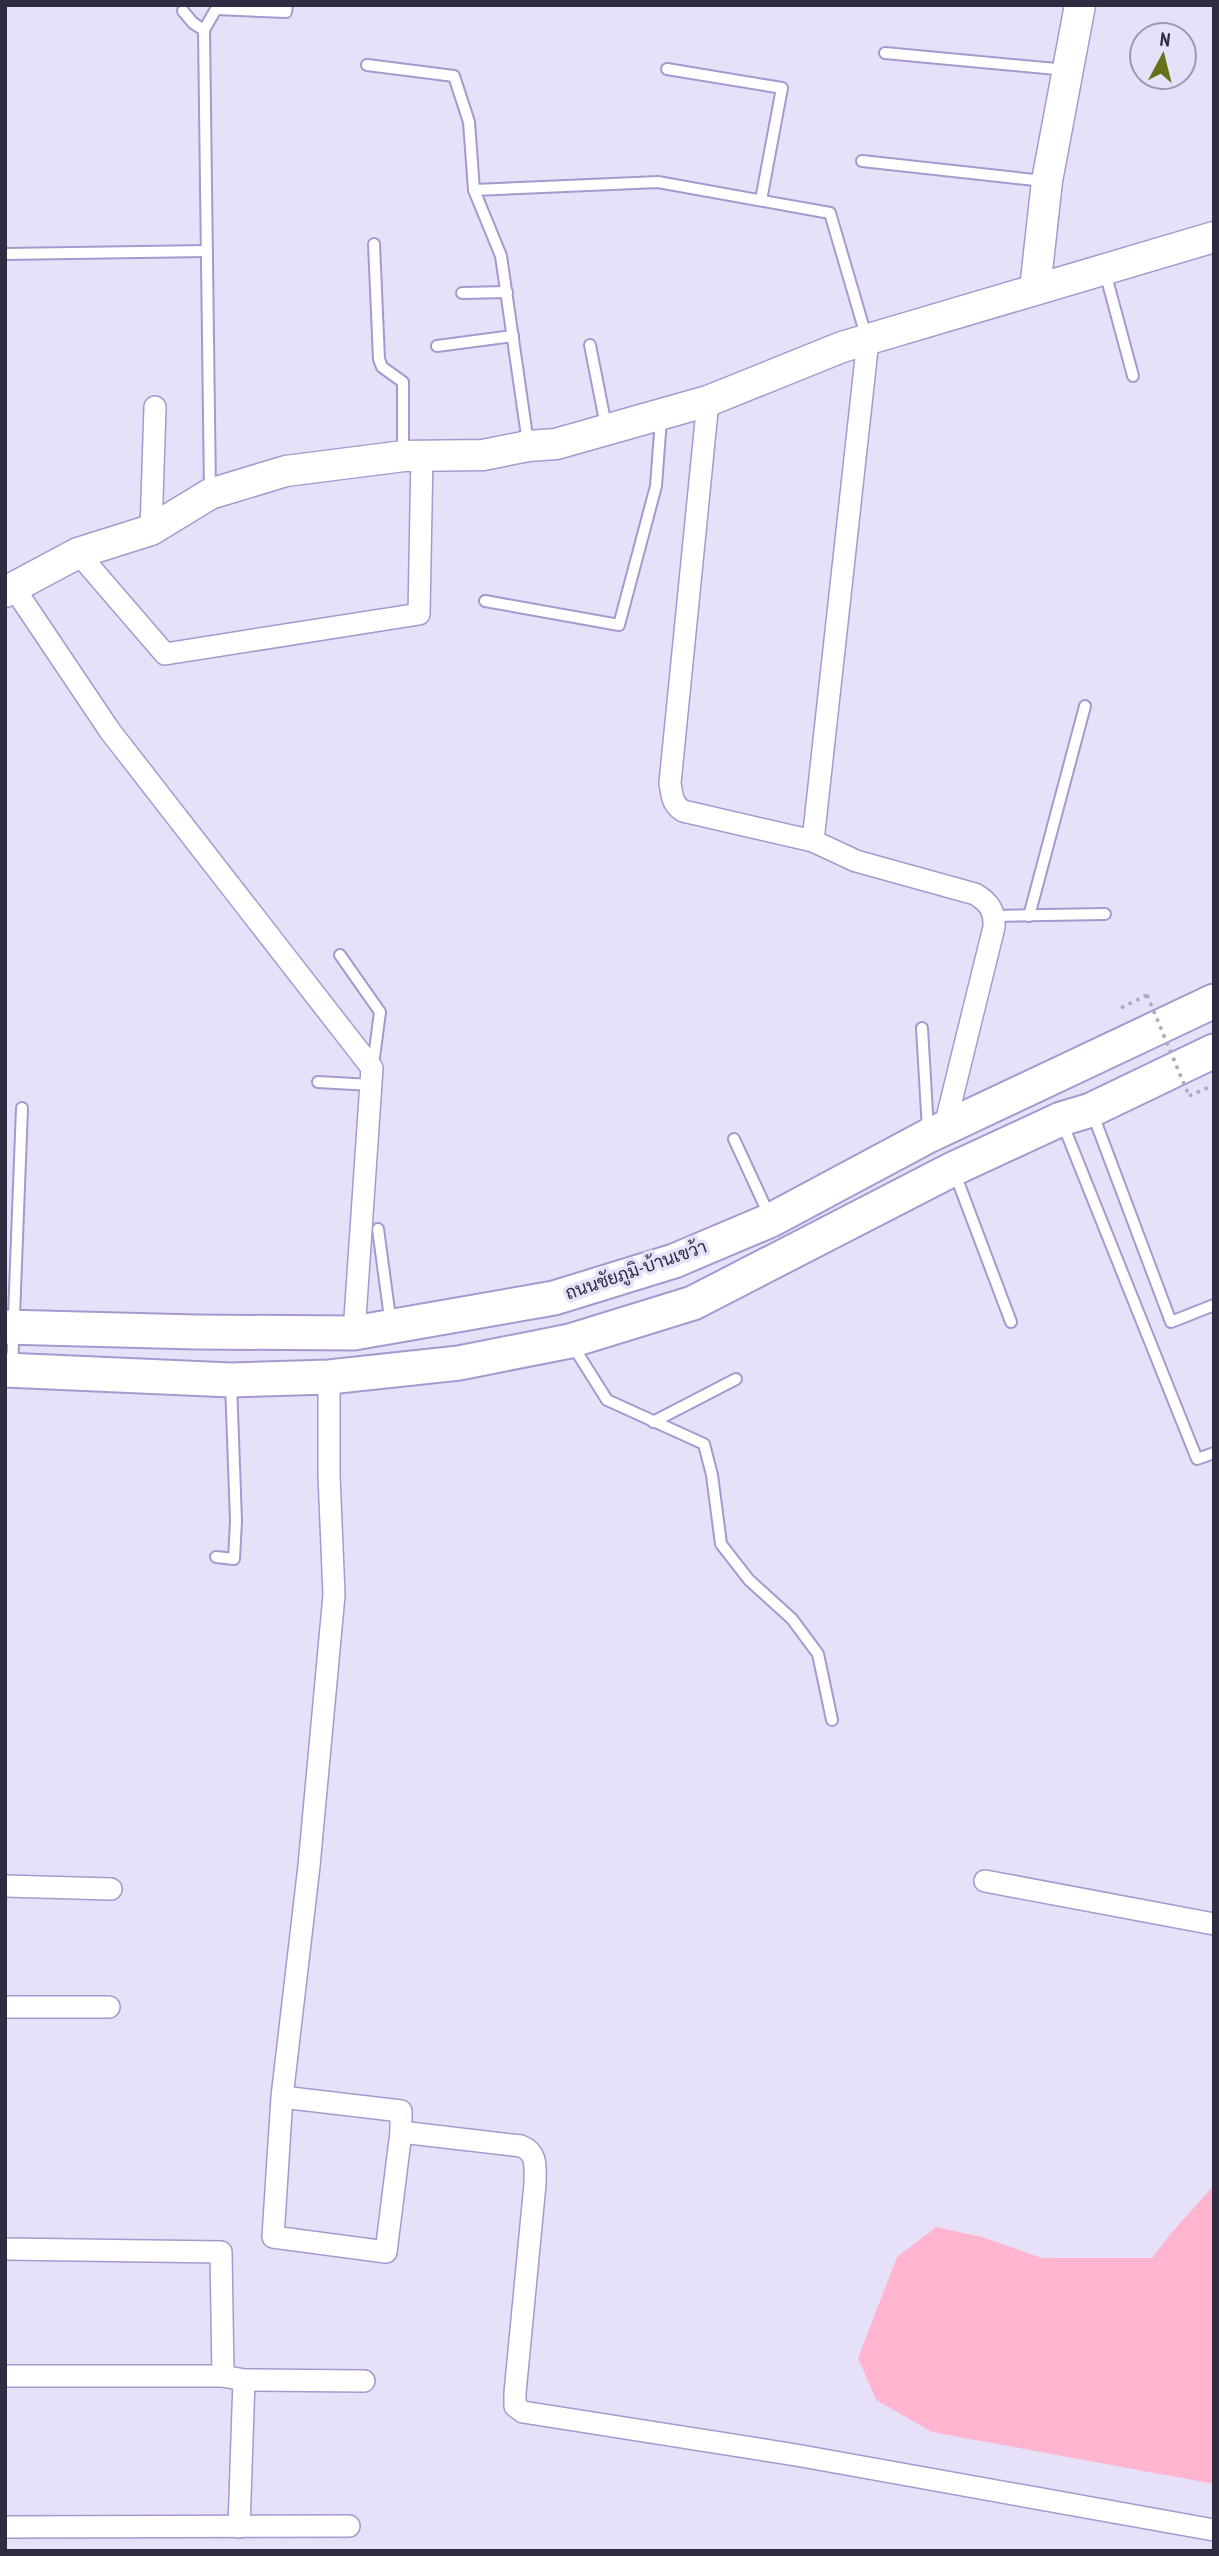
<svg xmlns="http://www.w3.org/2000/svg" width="1219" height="2556" font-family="'PT Sans Narrow',Sarabun,sans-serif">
  <rect width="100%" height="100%" fill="#e6e1f9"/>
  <polygon fill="#ffb4cf" points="1214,2185 1214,2484 932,2432 876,2400 858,2358 897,2257 936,2227 982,2237 1042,2258 1152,2258 1173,2231"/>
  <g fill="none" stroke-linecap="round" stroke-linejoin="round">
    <defs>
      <g id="lane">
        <polyline points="183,11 193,23 204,30"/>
        <polyline points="885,53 1067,70"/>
        <polyline points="367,65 454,76 469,122 474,190 501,256 528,443"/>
        <polyline points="667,69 782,88 761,200"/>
        <polyline points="862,161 1044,181"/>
        <polyline points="474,190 658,182 830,213 867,339"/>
        <polyline points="374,244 379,359 382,367 403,382 403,453"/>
        <polyline points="5,254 207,251"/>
        <polyline points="1105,272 1133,376"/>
        <polyline points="462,293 507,292"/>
        <polyline points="590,345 606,426"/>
        <polyline points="437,346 513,336"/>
        <polyline points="210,493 204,30 216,9 286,12 287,5"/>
        <polyline points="485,601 619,625 656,486 661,419"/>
        <polyline points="995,916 1105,914"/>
        <polyline points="1029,916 1085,706"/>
        <polyline points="340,955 380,1012 373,1065"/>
        <polyline points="922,1028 928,1130"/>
        <polyline points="318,1082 371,1085"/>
        <polyline points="1092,1112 1171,1322 1214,1305"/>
        <polyline points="1062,1122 1197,1459 1214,1453"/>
        <polyline points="734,1139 770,1217"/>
        <polyline points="954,1171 1011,1322"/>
        <polyline points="378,1229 391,1325"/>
        <polyline points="573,1346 607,1400 704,1444 712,1475 721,1544 749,1580 792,1619 818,1654 832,1720"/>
        <polyline points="12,1368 22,1108"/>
        <polyline points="653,1422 736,1379"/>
        <polyline points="216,1557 234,1559 236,1521 231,1383"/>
      </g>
      <g id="street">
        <path d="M708,401L670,783C672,795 672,804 683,811L813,841L856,861L975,894C989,902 995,911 994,927L944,1130"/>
        <polyline points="151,530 155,407"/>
        <polyline points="78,553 165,654 419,614 422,455"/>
        <polyline points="14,588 110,731 372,1068 354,1333"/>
        <polyline points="813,841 868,340"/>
        <polyline points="985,1881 1214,1924"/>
        <polyline points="5,1886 111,1889"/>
        <polyline points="5,2007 109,2007"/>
        <polyline points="282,2097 401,2111 401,2132 386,2252 273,2237 282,2097 309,1866 334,1595 329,1475 329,1377"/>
        <path d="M401,2132L521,2146C538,2153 535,2167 535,2184L515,2393V2406L523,2412L796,2455L1214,2530"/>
        <polyline points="5,2249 221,2252 223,2376"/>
        <polyline points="5,2376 223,2376 244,2380 364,2381"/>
        <polyline points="5,2527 349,2526"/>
        <polyline points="239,2527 244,2380"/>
      </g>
      <g id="secondary">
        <polyline points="1035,289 1047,181 1080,5"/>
        <polyline points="5,592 78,553 151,530 210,494 286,471 404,456 483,455 528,446 556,444 708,401 842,347 1214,237"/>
      </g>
      <g id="primary">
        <polyline points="5,1327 196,1332 354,1333 554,1298 674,1261 771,1220 928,1136 1214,1001"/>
        <polyline points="5,1370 231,1380 329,1377 459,1363 570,1341 693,1303 953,1169 1061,1119 1091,1110 1214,1051"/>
      </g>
    </defs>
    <use href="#lane" stroke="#a798d0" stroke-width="14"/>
    <use href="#street" stroke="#a798d0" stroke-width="24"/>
    <use href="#secondary" stroke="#a798d0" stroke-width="33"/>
    <use href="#primary" stroke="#a798d0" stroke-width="37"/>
    <g stroke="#aea8c0" stroke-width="3.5" stroke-dasharray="3.5 5" stroke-linecap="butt">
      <polyline points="1121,1008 1147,995"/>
      <polyline points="1189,1096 1214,1085"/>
    </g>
    <use href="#lane" stroke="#fff" stroke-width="10"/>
    <use href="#street" stroke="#fff" stroke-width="21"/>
    <use href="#secondary" stroke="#fff" stroke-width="30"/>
    <use href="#primary" stroke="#fff" stroke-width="33"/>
    <polyline stroke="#aea8c0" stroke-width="3.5" stroke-dasharray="3.5 5" stroke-linecap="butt" points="1147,995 1189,1096"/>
  </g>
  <g text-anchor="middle" stroke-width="7" stroke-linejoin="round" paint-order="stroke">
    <g font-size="18" fill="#312b42" stroke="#e6e1f9">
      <text transform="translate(636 1270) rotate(-19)" y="6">ถนนชัยภูมิ-บ้านเขว้า</text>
    </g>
  </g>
  <rect width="1219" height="2556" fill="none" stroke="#312b42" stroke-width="14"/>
  <g transform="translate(1163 56) rotate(7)"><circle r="33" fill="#e6e1f9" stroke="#9e98b0" stroke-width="2"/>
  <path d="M0-5L12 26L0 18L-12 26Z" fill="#66711a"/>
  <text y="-10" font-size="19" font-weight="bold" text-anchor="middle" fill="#312b42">N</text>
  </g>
</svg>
